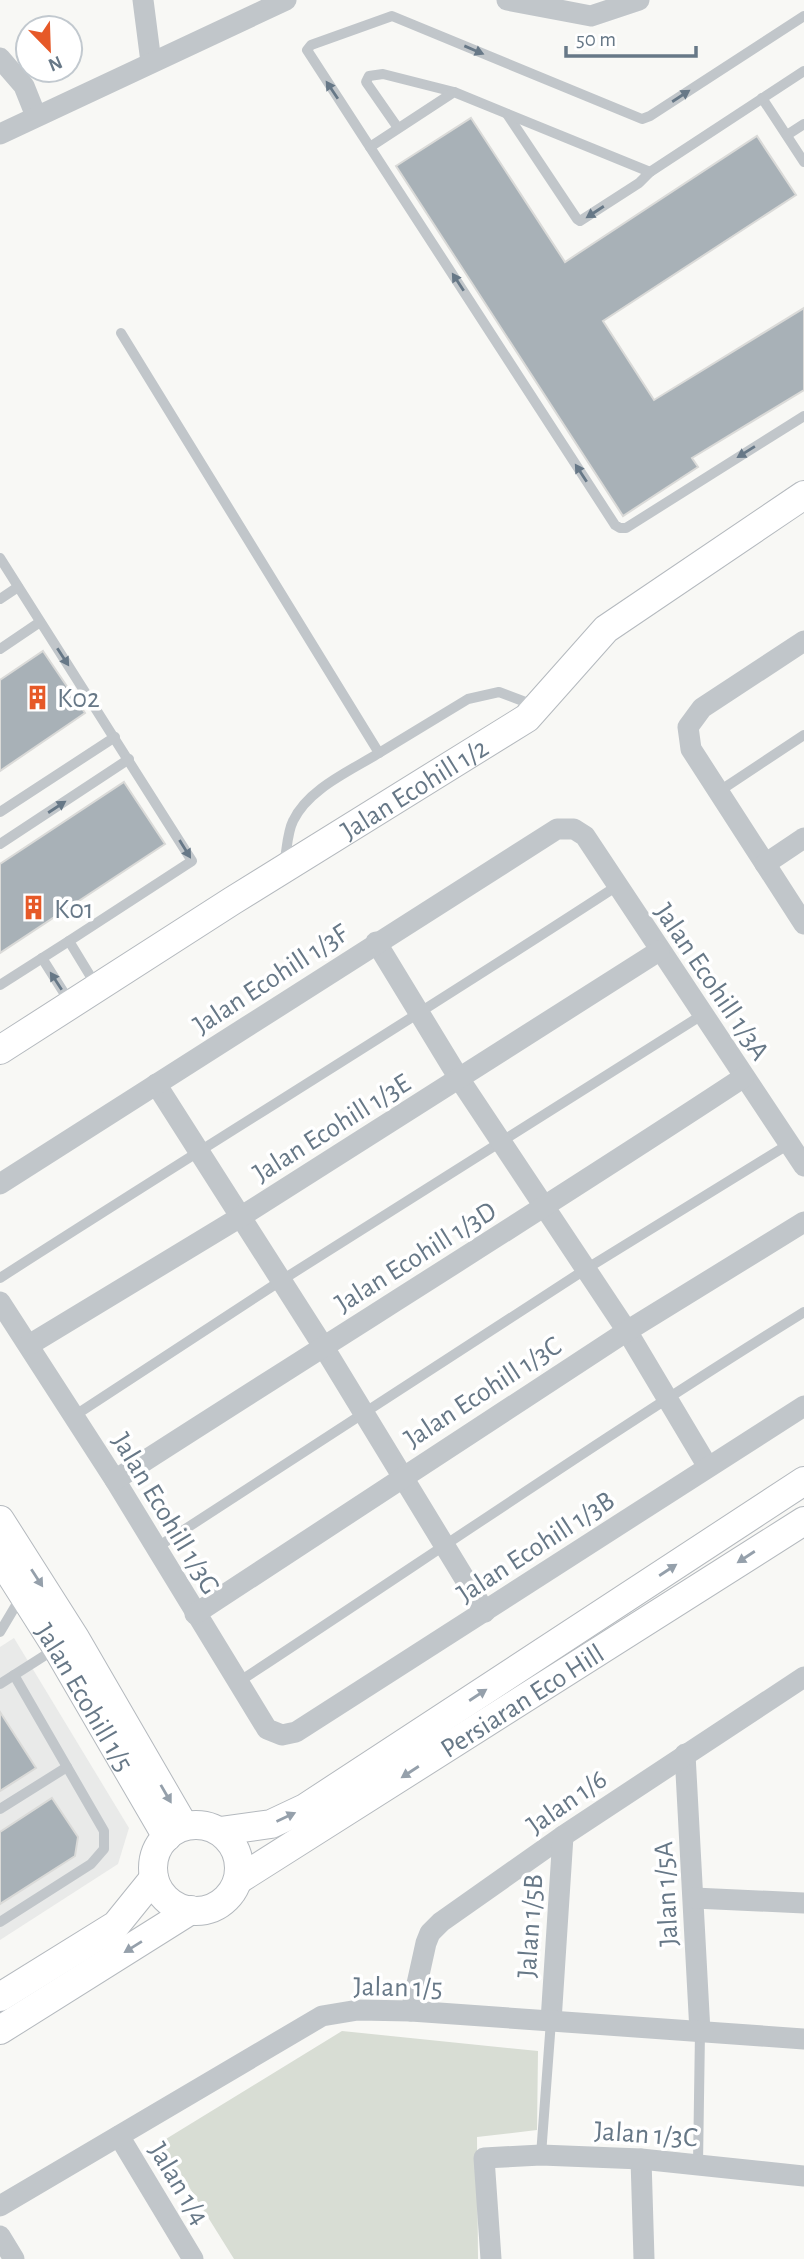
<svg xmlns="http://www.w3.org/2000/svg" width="804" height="2259" font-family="'Alegreya Sans',sans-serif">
  <rect width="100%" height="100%" fill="#f8f8f5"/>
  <polygon fill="#e9eae9" points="14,1638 129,1828 118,1864 0,1940 0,1647"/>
  <polygon fill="#d8ddd4" points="342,2031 538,2051 537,2130 477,2137 478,2259 234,2259 161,2142"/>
  <g fill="#a8b1b7" stroke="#dadad8" stroke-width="2">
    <polygon points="471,118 565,262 757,136 796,195 603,321 654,400 804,308 804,390 692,458 698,467 623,516 396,166"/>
    <polygon points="43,651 85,713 0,771 0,680"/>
    <polygon points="124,782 165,844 0,953 0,864"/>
    <polygon points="0,1712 36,1768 0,1791"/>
    <polygon points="52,1798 78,1837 75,1856 0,1904 0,1832"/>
  </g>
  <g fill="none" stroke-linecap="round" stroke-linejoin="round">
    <defs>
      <g id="secondary">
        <path id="s1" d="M0,1050L232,901L527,718L606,629L804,495"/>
        <polyline points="0,1520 75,1638 184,1826"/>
        <path id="s2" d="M0,1558L57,1648L167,1837"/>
        <circle cx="196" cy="1868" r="43"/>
        <polyline points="220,1831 271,1824 305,1808 804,1481"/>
        <path id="s3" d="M238,1880L804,1521"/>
        <polyline points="0,1997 116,1925 154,1878"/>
        <polyline points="0,2030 191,1910"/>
      </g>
    </defs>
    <use href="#secondary" stroke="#b4b9be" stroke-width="30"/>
    <g stroke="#c1c6ca" stroke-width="10">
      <polyline points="804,16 650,116 642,119 392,16 311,45 307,50 615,525 620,528 626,528 804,416"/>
      <polyline points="762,98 804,162"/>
      <polyline points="507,114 577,219 580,221 639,183 650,172 804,71"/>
      <polyline points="398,128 366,82 369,76 383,74 454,92"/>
      <polyline points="787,135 804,124"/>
      <polyline points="370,147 454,92 650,172"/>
      <path d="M121,333L379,753C350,771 308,789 293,821C287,833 287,851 284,864"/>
      <polyline points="0,558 192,861 69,941 97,987"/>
      <polyline points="0,599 18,587"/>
      <polyline points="0,649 40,622"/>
      <polyline points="379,753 468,699 499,692 536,706"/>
      <polyline points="718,792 804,735"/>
      <polyline points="0,812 115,737"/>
      <polyline points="0,844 129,759"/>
      <polyline points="42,958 71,1004"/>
      <polyline points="0,985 69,941"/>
      <path d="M0,1278C205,1146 413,1019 617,886"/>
      <polyline points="74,1416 282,1280 702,1015"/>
      <polyline points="156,1548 586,1269 789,1144"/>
      <polyline points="0,1632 22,1595"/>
      <path d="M237,1683C426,1559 612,1431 804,1312"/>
      <polyline points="0,1684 55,1649"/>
      <polyline points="0,1809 67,1767"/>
      <polyline points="0,1922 91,1864 104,1849 104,1831 14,1675"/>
      <polyline points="541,2155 551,2021"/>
      <polyline points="698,2164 700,2032"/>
    </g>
    <g stroke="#c1c6ca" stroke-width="21">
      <polyline points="143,0 151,62"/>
      <polyline points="507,0 591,16 639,0"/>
      <polyline points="0,58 24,86 36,116"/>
      <polyline points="0,134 286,0"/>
      <polyline points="804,641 702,708 688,727 691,749 804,924"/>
      <polyline points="765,864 804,838"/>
      <polyline points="376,942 460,1080 627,1331 708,1467"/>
      <polyline points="156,1084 323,1346 485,1612"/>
      <polyline points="0,1184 557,829 574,829 585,836 804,1166"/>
      <polyline points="0,1302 115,1480 267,1729 282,1735 296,1732 804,1406"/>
      <polyline points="29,1345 242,1216 659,951"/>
      <path d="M115,1480C324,1345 536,1214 744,1077"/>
      <polyline points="195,1614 627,1331 804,1222"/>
      <polyline points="685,1754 700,2032"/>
      <polyline points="694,1898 804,1903"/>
      <polyline points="411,2011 426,1943 430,1933 441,1922 563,1836 804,1677"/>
      <polyline points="551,2021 563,1836"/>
      <polyline points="119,2136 193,2259"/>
      <polyline points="641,2159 644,2259"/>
      <polyline points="0,2206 322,2016 358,2010 411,2011 804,2039"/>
      <polyline points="0,2236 14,2259"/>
      <polyline points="491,2259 484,2158 541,2155 641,2159 804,2176"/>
    </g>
    <use href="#secondary" stroke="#fff" stroke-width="28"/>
  </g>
  <defs><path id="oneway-solid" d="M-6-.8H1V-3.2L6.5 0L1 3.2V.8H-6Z" transform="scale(1.75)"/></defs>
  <g fill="#677887">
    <use href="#oneway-solid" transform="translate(474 50) rotate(23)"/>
    <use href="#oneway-solid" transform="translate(332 90) rotate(-124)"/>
    <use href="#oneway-solid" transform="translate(681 96) rotate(-33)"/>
    <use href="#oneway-solid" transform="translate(595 212) rotate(147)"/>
    <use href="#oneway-solid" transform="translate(458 282) rotate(-123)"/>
    <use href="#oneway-solid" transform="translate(746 452) rotate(148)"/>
    <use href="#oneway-solid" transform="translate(581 473) rotate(-123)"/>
    <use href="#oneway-solid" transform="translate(63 657) rotate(57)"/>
    <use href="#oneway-solid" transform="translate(57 807) rotate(-33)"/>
    <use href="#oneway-solid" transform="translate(185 849) rotate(58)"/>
    <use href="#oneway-solid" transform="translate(56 981) rotate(-123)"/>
  </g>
  <g fill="#95a0ab">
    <use href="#oneway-solid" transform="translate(746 1557) rotate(147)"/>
    <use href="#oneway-solid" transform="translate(668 1570) rotate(-33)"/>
    <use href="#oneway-solid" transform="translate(37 1578) rotate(57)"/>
    <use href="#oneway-solid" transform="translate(478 1695) rotate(-33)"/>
    <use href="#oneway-solid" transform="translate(410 1772) rotate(147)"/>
    <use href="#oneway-solid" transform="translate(166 1794) rotate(60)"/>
    <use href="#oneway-solid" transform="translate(286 1817) rotate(-25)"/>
    <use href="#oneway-solid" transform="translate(133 1947) rotate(148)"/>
  </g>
  <defs>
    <symbol id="building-bare" viewBox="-9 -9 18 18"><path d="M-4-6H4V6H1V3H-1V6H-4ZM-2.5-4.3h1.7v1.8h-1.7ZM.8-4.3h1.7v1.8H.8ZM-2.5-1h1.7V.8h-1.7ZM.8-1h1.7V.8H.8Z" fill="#e65928" stroke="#fff" stroke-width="2.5" paint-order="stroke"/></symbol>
  </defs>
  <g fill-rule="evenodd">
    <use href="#building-bare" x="20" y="680" width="35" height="35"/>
    <use href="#building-bare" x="16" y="890" width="35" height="35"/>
  </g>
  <g text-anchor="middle" stroke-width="7" stroke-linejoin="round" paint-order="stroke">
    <g font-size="28" fill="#677887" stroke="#fff" text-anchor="start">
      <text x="57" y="707">K02</text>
      <text x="54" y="918">K01</text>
    </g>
    <g font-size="28" fill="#677887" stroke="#fff">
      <text dy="10" stroke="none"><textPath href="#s1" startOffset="490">Jalan Ecohill 1/2</textPath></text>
      <text transform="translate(270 978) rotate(-33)" y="10">Jalan Ecohill 1/3F</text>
      <text transform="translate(713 981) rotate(56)" y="10">Jalan Ecohill 1/3A</text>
      <text transform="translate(331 1127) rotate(-32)" y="10">Jalan Ecohill 1/3E</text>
      <text transform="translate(415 1256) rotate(-32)" y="10">Jalan Ecohill 1/3D</text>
      <text transform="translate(482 1391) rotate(-33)" y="10">Jalan Ecohill 1/3C</text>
      <text transform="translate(167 1513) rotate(59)" y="10">Jalan Ecohill 1/3G</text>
      <text transform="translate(535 1546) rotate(-33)" y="10">Jalan Ecohill 1/3B</text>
      <text dy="10" stroke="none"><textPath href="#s2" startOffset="163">Jalan Ecohill 1/5</textPath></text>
      <text dy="10" stroke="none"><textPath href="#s3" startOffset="336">Persiaran Eco Hill</textPath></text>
      <text transform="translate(566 1801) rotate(-35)" y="10">Jalan 1/6</text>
      <text transform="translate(665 1894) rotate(-93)" y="10">Jalan 1/5A</text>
      <text transform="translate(529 1926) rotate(-86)" y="10">Jalan 1/5B</text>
      <text transform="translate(398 1986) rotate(1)" y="10">Jalan 1/5</text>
      <text transform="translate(646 2133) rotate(4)" y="10">Jalan 1/3C</text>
      <text transform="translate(180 2183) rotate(59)" y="10">Jalan 1/4</text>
    </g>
  </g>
  <g transform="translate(49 49) rotate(157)"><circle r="33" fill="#ffffff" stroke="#c2c9cf" stroke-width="2"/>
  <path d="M0-5L12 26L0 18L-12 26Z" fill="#e65928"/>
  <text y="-10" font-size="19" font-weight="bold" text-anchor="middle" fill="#677887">N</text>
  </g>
  <path d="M566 46v10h130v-10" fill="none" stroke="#677887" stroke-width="3.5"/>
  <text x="576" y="46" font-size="21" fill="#677887" stroke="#ffffff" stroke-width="5" paint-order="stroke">50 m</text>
</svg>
